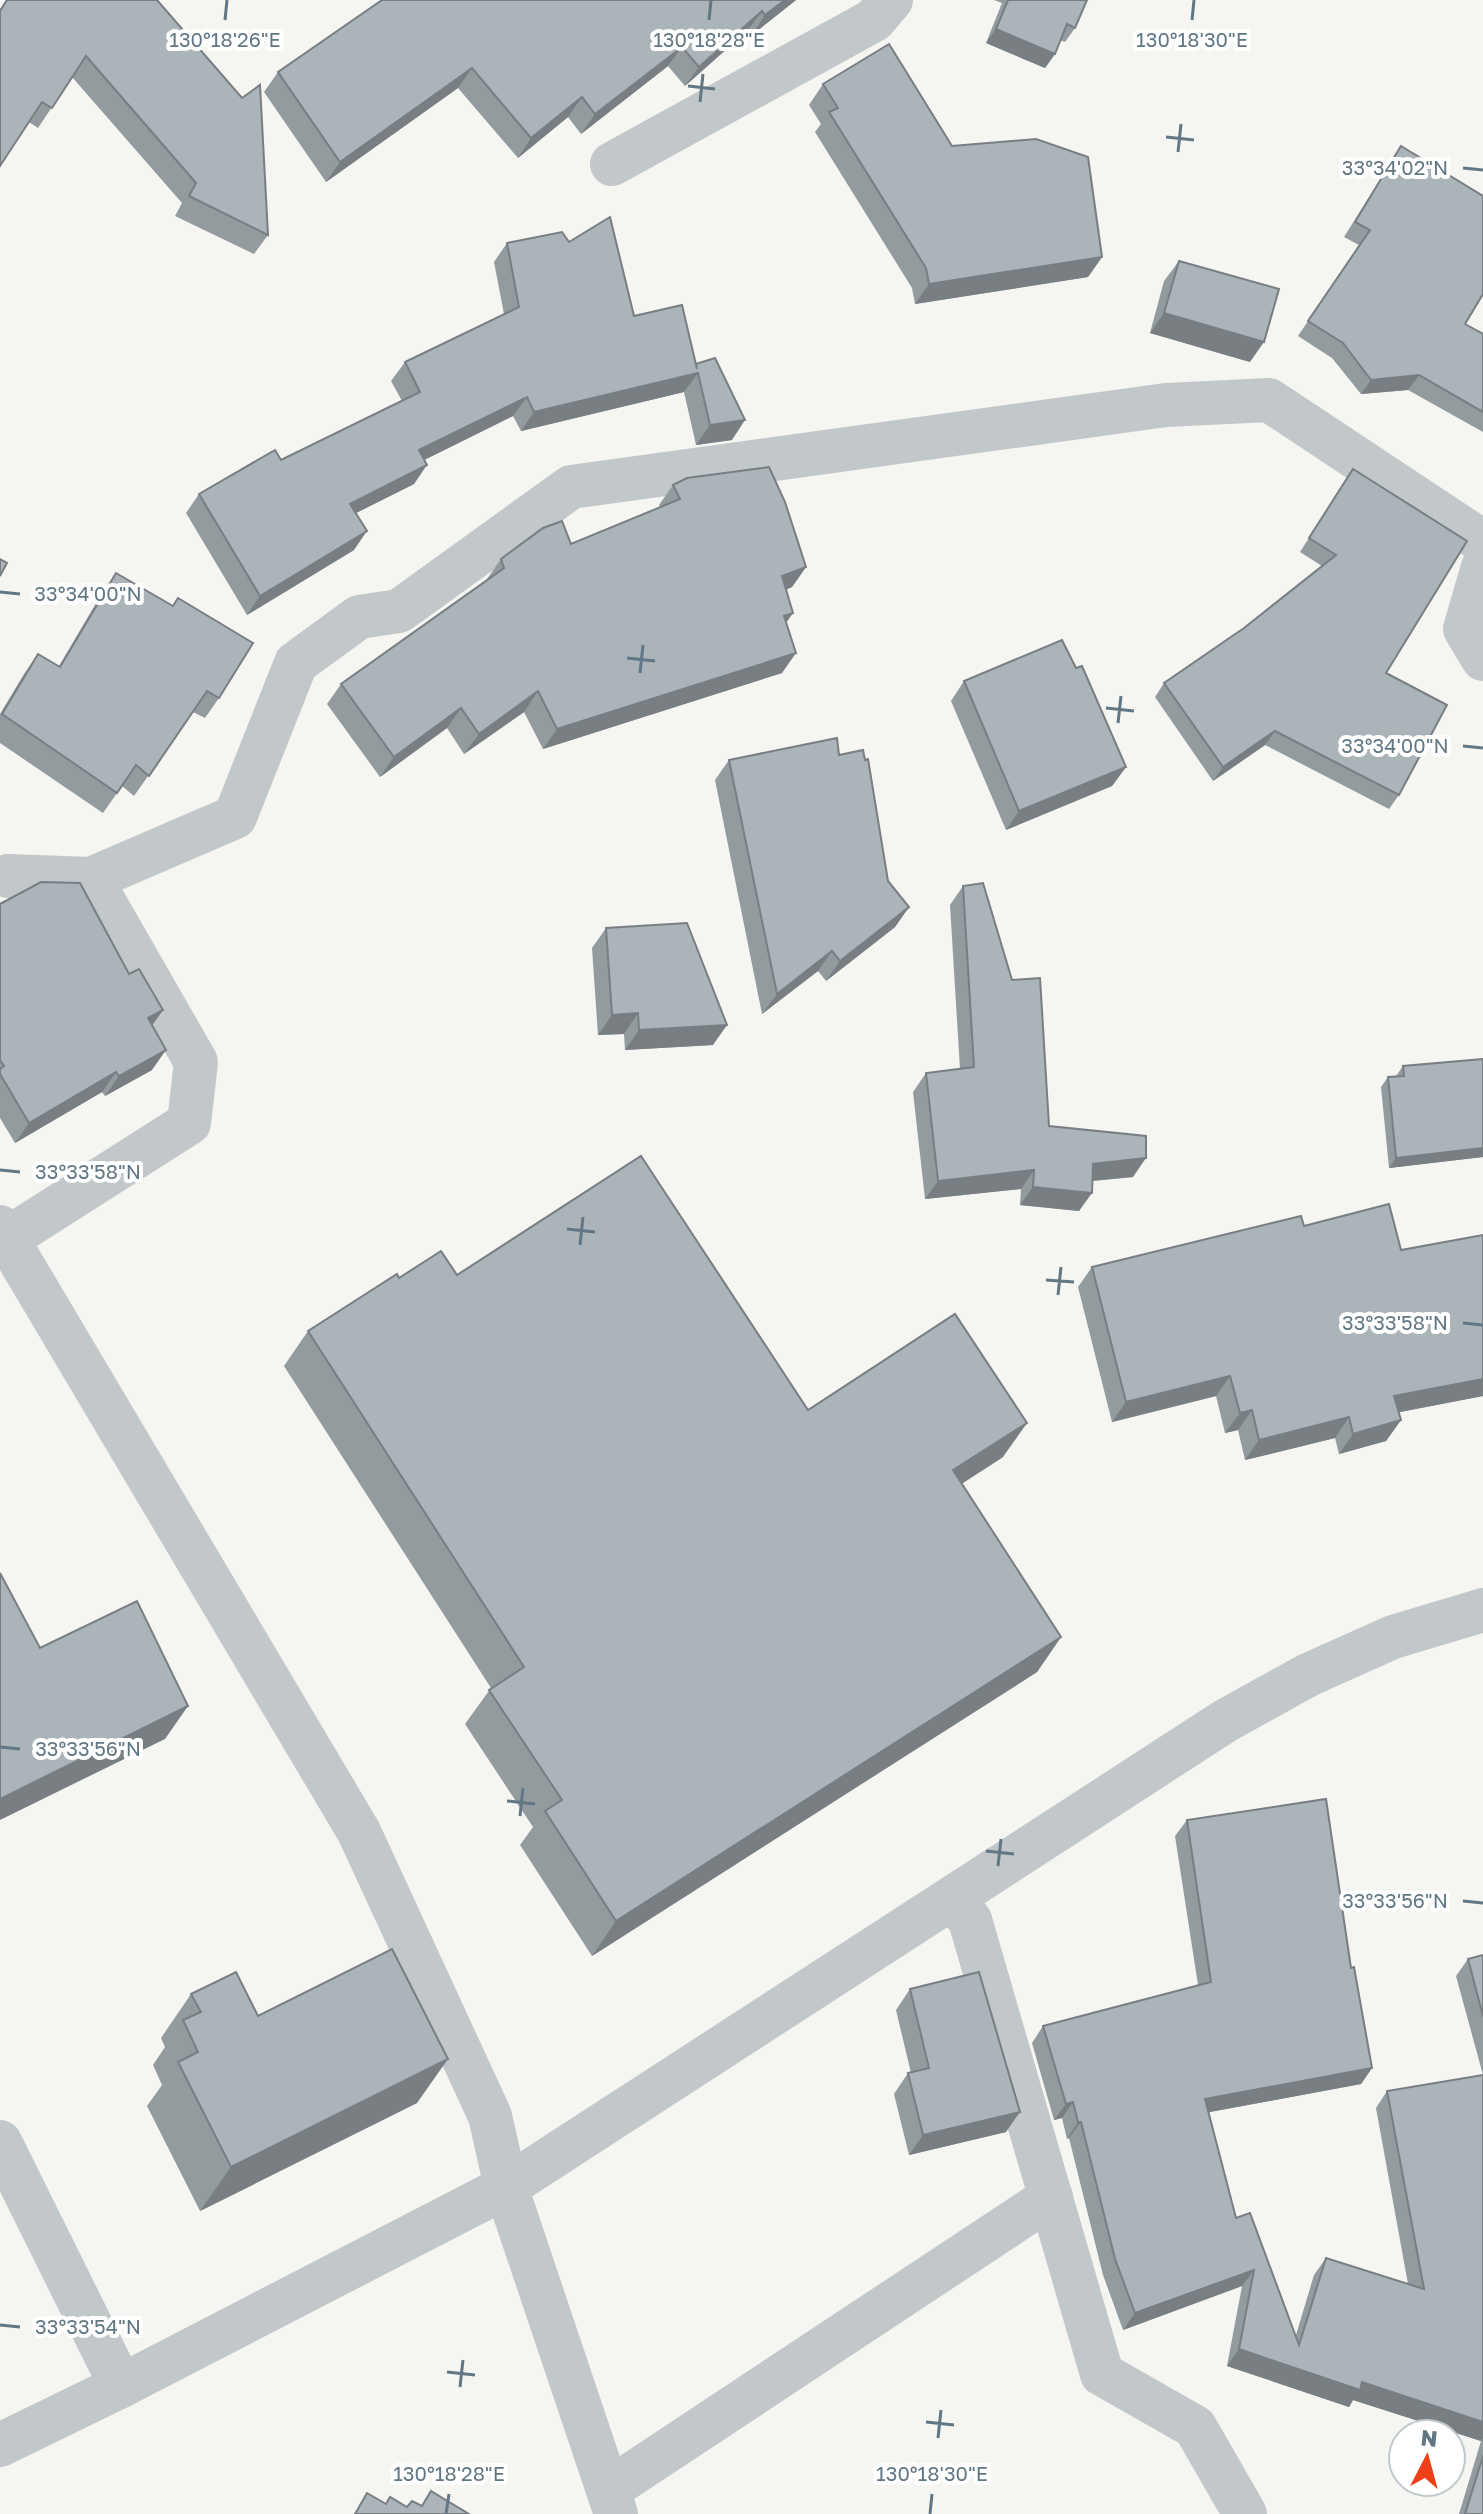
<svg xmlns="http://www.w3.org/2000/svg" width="1483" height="2514" font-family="'Golos Text',sans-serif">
  <rect width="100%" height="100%" fill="#f5f5f1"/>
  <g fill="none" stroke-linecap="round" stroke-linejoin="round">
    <g stroke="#c2c7c9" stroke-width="44">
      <polyline points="612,164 874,20 891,0"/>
      <polyline points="1483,567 1465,629 1483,659"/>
      <polyline points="91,879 235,817 296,663 359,617 399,611 571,487 1166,405 1269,400 1483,542"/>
      <polyline points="0,1227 359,1832 490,2116 506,2187 616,2514"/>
      <polyline points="7,1239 189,1123 196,1062 91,879 8,876"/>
      <polyline points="952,1899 970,1920 1102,2374 1195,2427 1245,2514"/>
      <polyline points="0,2142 121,2386"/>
      <polyline points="0,2445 121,2386 506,2187 1225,1721 1308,1675 1393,1637 1483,1610"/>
      <polyline points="608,2490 1051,2197"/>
    </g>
  </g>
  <g fill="#939b9f">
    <polygon points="6,0 157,0 268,235 254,254 175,216 182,203 72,77 38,128 29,122 0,166 0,9"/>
    <polygon points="796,0 752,35 748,30 685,86 668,66 581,134 568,117 518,158 458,88 326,182 264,92 278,72"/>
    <polygon points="994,0 1087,0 1075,28 1065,42 1060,40 1055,54 1045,68 986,43 1002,3"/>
    <polygon points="823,84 952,146 1102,257 1088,277 915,304 912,288 815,132 821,124 809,105"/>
    <polygon points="1401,146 1465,324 1483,334 1483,432 1408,390 1361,394 1332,358 1298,336 1359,245 1344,237"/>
    <polygon points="569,242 634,316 696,364 732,440 696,445 684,392 521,431 513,416 424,460 414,484 356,513 354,550 247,615 186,513 199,494 281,460 402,401 391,381 405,362 504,314 494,262 507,243"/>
    <polygon points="1179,261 1250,362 1150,333 1164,281"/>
    <polygon points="1353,469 1386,673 1399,795 1389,809 1265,745 1213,781 1155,697 1164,683 1244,628 1322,566 1300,552"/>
    <polygon points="673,485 806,567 792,587 786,590 786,623 782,673 543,749 524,712 464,754 447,728 380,777 327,704 341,684 487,580 487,579 501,559 571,544 660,507 659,505"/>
    <polygon points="116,573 172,606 178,598 219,698 205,718 193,712 134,796 122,786 103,813 0,743 0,714 24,674 38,654 59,666 102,593"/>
    <polygon points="1076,668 1126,767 1112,786 1006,830 951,701 964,681"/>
    <polygon points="839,755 888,881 909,907 895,927 826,981 818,971 762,1014 715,780 729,760"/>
    <polygon points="963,886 1049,1126 1133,1177 1092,1181 1079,1211 1020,1205 1021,1189 925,1199 913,1092 926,1073 960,1069 950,905"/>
    <polygon points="0,904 152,1025 152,1070 105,1096 102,1092 15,1143 0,1118"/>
    <polygon points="606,928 713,1045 625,1050 624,1034 598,1035 592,948"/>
    <polygon points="1483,1059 1483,1157 1389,1168 1381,1087 1388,1077 1396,1076 1403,1066"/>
    <polygon points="1304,1226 1401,1250 1483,1235 1483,1396 1399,1412 1401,1420 1386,1441 1339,1454 1335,1438 1245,1460 1238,1430 1225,1433 1216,1396 1112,1422 1078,1287 1092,1267"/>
    <polygon points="457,1275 808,1410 1003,1457 961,1484 1061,1637 1037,1672 592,1956 520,1845 533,1827 465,1724 491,1688 284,1366 308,1331 399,1278"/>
    <polygon points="1187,1820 1351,1968 1372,2068 1361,2084 1209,2112 1236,2218 1296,2335 1314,2275 1326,2258 1408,2284 1376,2108 1387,2091 1483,2075 1456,1976 1468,1959 1483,1955 1483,2514 1459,2514 1481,2441 1353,2400 1349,2407 1227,2366 1242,2286 1123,2330 1103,2275 1069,2138 1067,2139 1062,2118 1054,2120 1032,2043 1043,2026 1198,1985 1175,1836"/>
    <polygon points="910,1989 1006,2132 909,2155 894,2094 908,2073 911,2073 896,2010"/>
    <polygon points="191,1994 258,2016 417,2103 200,2211 147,2106 162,2085 153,2065 165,2047 161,2038"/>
  </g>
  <g fill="#787e82">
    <polygon points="785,0 796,0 752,35 765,15"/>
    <polygon points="762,11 748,30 685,86 699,67"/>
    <polygon points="996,29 1055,54 1045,68 986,43"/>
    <polygon points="682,47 668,66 581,134 595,114"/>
    <polygon points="472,68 458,88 326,182 340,162"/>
    <polygon points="582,97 568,117 518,158 531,138"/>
    <polygon points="1102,257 1088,277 915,304 929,284"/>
    <polygon points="1164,313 1264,342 1250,362 1150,333"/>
    <polygon points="698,373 684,392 521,431 534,412"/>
    <polygon points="1419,375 1408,390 1361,394 1371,380"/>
    <polygon points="527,397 513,416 406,469 419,450"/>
    <polygon points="745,420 732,440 696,445 710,425"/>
    <polygon points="427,465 414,484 336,523 350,504"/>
    <polygon points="367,531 354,550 247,615 260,596"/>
    <polygon points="806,567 792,587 767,596 782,576"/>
    <polygon points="793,613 779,633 784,616"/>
    <polygon points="796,653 782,673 543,749 557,729"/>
    <polygon points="538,691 524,712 464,754 479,734"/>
    <polygon points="461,708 447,728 380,777 394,757"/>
    <polygon points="1275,731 1265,745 1213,781 1223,767"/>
    <polygon points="1126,767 1112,786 1006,830 1019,811"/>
    <polygon points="909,907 895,927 826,981 840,961"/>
    <polygon points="832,951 818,971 762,1014 777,994"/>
    <polygon points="163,1010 149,1030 148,1018"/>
    <polygon points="638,1013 624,1034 598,1035 612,1015"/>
    <polygon points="727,1025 713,1045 625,1050 639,1030"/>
    <polygon points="166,1050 152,1070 105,1096 119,1076"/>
    <polygon points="116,1072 102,1092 15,1143 29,1123"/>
    <polygon points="1483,1148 1483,1157 1389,1168 1396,1158"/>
    <polygon points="1146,1158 1133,1177 1080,1182 1093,1164"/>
    <polygon points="1034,1170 1021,1189 925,1199 938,1181"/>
    <polygon points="1033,1187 1092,1193 1079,1211 1020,1205"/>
    <polygon points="1230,1376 1216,1396 1112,1422 1126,1402"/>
    <polygon points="1483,1379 1483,1396 1380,1416 1394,1396"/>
    <polygon points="1252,1410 1238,1430 1225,1433 1240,1413"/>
    <polygon points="1349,1417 1335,1438 1245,1460 1259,1440"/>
    <polygon points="1401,1420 1386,1441 1339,1454 1353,1434"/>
    <polygon points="1027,1423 1003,1457 929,1505 953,1470"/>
    <polygon points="1061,1637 1037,1672 592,1956 616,1921"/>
    <polygon points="188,1706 165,1739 0,1820 0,1799"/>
    <polygon points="448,2059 417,2103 200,2211 231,2167"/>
    <polygon points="1372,2068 1361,2084 1194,2115 1205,2099"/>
    <polygon points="1073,2102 1062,2118 1054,2120 1066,2104"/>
    <polygon points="1020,2112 1006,2132 909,2155 923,2135"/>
    <polygon points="1078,2122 1081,2122 1069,2138 1067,2139"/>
    <polygon points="1254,2270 1242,2286 1123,2330 1135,2313"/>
    <polygon points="1239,2349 1362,2382 1483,2422 1483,2438 1481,2441 1353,2400 1349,2407 1227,2366"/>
  </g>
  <g fill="#abb4b9" stroke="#787e82" stroke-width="2">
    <polygon points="7,0 157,0 242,98 260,85 268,235 189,196 196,183 86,56 52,108 42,102 0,166 0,11"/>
    <polygon points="382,0 785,0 765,15 762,11 699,67 682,47 595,114 582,97 531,138 472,68 340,162 278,72"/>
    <polygon points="1008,0 1087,0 1075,28 1067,24 1055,54 996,29"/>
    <polygon points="889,44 952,146 1036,139 1088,157 1102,257 929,284 926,268 829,112 838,108 823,84"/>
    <polygon points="1401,146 1483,196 1483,294 1465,324 1483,334 1483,412 1419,375 1371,380 1343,343 1308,321 1370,230 1355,222"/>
    <polygon points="610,217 634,316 682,305 697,369 696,364 715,358 745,420 710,425 698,373 534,412 527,397 419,450 427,465 350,504 367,531 260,596 199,494 275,450 281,460 420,392 405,362 519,307 507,243 562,232 569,242"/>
    <polygon points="1179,261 1279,289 1264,342 1164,313"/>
    <polygon points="769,467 785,502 806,567 782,576 793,613 784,616 796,653 557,729 538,691 479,734 461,708 394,757 341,684 504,568 501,559 543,528 562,521 571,544 680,499 673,485 687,478"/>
    <polygon points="1353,469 1467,541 1386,673 1447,705 1399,795 1275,731 1223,767 1164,683 1244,628 1336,555 1309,538"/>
    <polygon points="0,559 7,563 0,576"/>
    <polygon points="116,573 173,606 178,598 253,643 219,698 207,691 149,776 136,765 117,793 2,714 38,654 60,667"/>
    <polygon points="1062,640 1076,668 1082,666 1126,767 1019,811 964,681"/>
    <polygon points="837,738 839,755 863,750 865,760 868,759 888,881 909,907 840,961 832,951 777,994 729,760"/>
    <polygon points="41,882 80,883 129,974 139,969 163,1010 148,1018 166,1050 119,1076 116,1072 29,1123 0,1074 0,1069 4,1066 0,1060 0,904"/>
    <polygon points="983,883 1012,980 1040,978 1049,1126 1146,1136 1146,1158 1093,1164 1092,1193 1033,1187 1034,1170 938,1181 926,1073 974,1067 963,886"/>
    <polygon points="687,923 727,1025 639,1030 638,1013 612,1015 606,928"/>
    <polygon points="1483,1059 1483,1148 1396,1158 1388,1077 1404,1076 1403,1066"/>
    <polygon points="641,1156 808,1410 955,1314 1027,1423 953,1470 1061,1637 616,1921 545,1811 562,1800 489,1690 524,1667 308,1331 397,1274 399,1278 441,1251 457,1275"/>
    <polygon points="1389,1204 1401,1250 1483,1235 1483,1379 1394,1396 1401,1420 1353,1434 1349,1417 1259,1440 1252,1410 1240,1413 1230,1376 1126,1402 1092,1267 1301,1216 1304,1226"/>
    <polygon points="0,1573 40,1648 137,1601 188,1706 0,1799"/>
    <polygon points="1326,1799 1351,1968 1354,1967 1372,2068 1205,2099 1236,2218 1250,2213 1299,2345 1326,2258 1424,2289 1387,2091 1483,2075 1483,2422 1362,2382 1360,2390 1239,2349 1254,2270 1135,2313 1115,2259 1081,2122 1078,2122 1073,2102 1066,2104 1043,2026 1211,1982 1187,1820"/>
    <polygon points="392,1949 448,2059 231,2167 178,2062 198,2052 183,2020 201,2012 191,1994 236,1972 258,2016"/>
    <polygon points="1483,1955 1483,2016 1468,1959"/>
    <polygon points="979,1972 1020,2112 923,2135 908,2073 929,2068 910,1989"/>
    <polygon points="1483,2456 1483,2514 1465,2514"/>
    <polygon points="431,2491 469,2514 355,2514 367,2493 386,2504 390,2497 407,2507 412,2501 422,2506"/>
  </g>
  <path fill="none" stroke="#627784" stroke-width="3" d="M225,20L227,0M709,20L711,0M1192,20L1194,0M688,86L715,89M700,102L703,74M1166,137L1194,140M1178,152L1181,124M1463,168L1483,170M0,592L20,594M627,658L655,661M640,673L643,645M1106,708L1134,711M1118,723L1121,696M1463,746L1483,748M0,1170L20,1172M567,1229L595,1232M580,1245L583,1217M1046,1280L1074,1282M1058,1295L1061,1267M1463,1323L1483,1325M0,1747L20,1749M507,1801L535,1804M520,1816L523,1788M986,1851L1014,1854M998,1866L1001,1839M1463,1901L1483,1903M0,2325L20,2327M447,2372L475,2375M460,2387L463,2360M926,2422L954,2425M938,2438L941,2410M446,2514L449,2494M930,2514L932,2494"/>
  <g font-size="20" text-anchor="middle" fill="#627784" stroke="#fff" stroke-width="8" stroke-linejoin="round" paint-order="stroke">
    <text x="225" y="47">130°18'26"E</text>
    <text x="709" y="47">130°18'28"E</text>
    <text x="1192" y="47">130°18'30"E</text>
    <text x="1395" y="175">33°34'02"N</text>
    <text x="88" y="601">33°34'00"N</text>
    <text x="1395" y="753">33°34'00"N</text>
    <text x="88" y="1179">33°33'58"N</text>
    <text x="1395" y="1330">33°33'58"N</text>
    <text x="88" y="1756">33°33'56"N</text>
    <text x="1395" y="1908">33°33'56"N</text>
    <text x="88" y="2334">33°33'54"N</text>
    <text x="449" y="2481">130°18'28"E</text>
    <text x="932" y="2481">130°18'30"E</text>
  </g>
  <g transform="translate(1427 2458) rotate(6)"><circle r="38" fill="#ffffff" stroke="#c0c9ce" stroke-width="2"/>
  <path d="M0-6L14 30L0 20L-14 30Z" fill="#ee3f18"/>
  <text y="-12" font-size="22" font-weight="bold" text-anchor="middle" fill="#627784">N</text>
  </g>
</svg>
